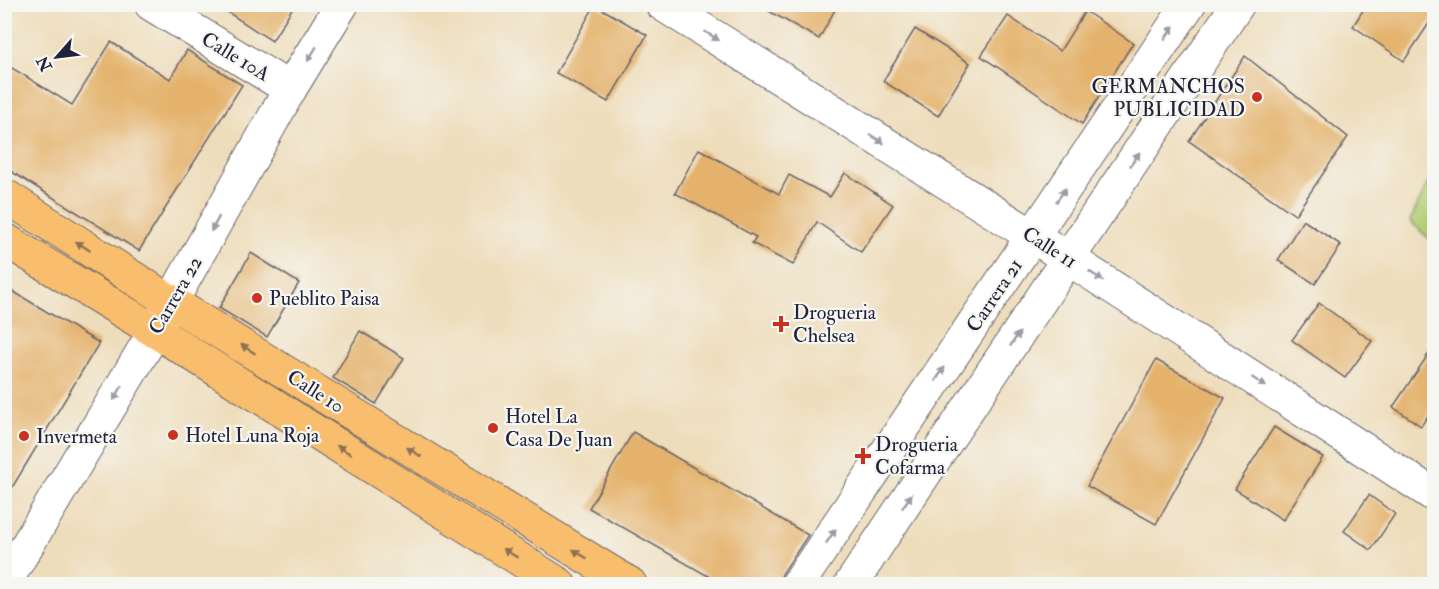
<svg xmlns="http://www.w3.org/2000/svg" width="1439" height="589" font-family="'IM FELL Double Pica',serif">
  <rect width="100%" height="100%" fill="#f6f6f2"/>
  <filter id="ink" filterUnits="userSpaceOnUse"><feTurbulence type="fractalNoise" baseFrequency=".0167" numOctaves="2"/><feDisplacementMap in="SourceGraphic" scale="12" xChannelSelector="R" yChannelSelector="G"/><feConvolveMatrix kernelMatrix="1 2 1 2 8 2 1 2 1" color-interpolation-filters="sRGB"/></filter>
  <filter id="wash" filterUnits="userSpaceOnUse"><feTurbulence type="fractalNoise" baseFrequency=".008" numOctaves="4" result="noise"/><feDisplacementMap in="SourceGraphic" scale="24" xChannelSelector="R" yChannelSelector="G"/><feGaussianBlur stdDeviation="1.35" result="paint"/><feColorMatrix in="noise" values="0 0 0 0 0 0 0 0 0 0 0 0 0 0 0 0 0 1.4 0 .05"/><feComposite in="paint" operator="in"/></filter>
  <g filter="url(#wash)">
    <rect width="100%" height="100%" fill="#edb"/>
    <polygon fill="#b3cf75" stroke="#6a7858" stroke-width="1.5" points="1434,170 1434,243 1410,221"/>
    <g id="blocks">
      <g fill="#e4b26c">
        <polygon points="215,4 295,4 272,41"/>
        <polygon points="756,4 838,4 819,39"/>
        <polygon points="1367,4 1434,4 1434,16 1404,61 1353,26"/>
        <polygon points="595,5 647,35 608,102 556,73"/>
        <polygon points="1085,11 1133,43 1082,124 981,56 1008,16 1060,51"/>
        <polygon points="915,29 970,63 938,116 883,81"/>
        <polygon points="111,42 170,79 187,50 242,85 139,251 4,167 4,63 72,105"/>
        <polygon points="1245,56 1348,137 1295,215 1189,141"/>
        <polygon points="699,149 779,194 789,175 830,197 845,173 893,205 861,252 817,222 793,265 752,243 756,237 675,193"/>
        <polygon points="1303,220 1341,245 1315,284 1278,260"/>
        <polygon points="251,253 299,283 267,337 219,308"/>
        <polygon points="4,286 99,343 4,501"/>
        <polygon points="1319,303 1372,341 1345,378 1292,340"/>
        <polygon points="360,331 404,358 376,404 333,378"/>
        <polygon points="1434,346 1434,407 1421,426 1393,407"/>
        <polygon points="1156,360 1225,398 1156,524 1087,486"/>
        <polygon points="1274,427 1323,457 1283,520 1235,489"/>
        <polygon points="633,432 808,535 782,574 779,584 722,584 589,508"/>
        <polygon points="1369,495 1395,514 1371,550 1344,531"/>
      </g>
    </g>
  </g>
  <g filter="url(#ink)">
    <use href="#blocks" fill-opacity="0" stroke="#696368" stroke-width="1.5"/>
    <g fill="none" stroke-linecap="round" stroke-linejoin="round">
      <defs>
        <g id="minor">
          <polyline points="151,4 290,89"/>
          <polyline points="662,4 1069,259 1434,495"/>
          <polyline points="4,584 155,331 290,89 342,4"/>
          <polyline points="798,584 1189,4"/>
          <polyline points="851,584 1238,4"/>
        </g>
        <g id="major">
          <polyline points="4,195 171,302 630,584"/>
          <polyline points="4,239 155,331 559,584"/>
        </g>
      </defs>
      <use href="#minor" stroke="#696368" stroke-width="35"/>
      <use href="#major" stroke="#696368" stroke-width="35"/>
      <use href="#minor" stroke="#fff" stroke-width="33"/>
      <use href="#major" stroke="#f9be6d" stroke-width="33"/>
    </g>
    <defs><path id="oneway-solid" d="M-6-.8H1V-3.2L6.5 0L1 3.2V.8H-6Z" transform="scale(1.5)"/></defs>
    <g fill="#9c9ca7">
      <use href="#oneway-solid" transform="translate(1169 33) rotate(-56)"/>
      <use href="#oneway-solid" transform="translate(712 36) rotate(32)"/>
      <use href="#oneway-solid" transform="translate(312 54) rotate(122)"/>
      <use href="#oneway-solid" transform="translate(877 139) rotate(32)"/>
      <use href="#oneway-solid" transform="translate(1135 159) rotate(-56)"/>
      <use href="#oneway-solid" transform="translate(1061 195) rotate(-56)"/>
      <use href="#oneway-solid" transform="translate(215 224) rotate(119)"/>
      <use href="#oneway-solid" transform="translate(1096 276) rotate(33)"/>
      <use href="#oneway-solid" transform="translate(1015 339) rotate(-56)"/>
      <use href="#oneway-solid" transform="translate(940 374) rotate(-56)"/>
      <use href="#oneway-solid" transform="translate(1259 382) rotate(33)"/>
      <use href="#oneway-solid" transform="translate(118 393) rotate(121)"/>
      <use href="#oneway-solid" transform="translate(907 501) rotate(-56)"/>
      <use href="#oneway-solid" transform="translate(831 536) rotate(-56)"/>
    </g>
    <g fill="#8e7054">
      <use href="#oneway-solid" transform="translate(83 246) rotate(-147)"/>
      <use href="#oneway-solid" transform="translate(248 349) rotate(-148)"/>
      <use href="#oneway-solid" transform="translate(344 450) rotate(-148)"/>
      <use href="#oneway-solid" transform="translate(414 452) rotate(-148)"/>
      <use href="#oneway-solid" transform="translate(510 553) rotate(-148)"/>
      <use href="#oneway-solid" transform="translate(580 554) rotate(-148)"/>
    </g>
  </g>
  <g fill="#c8321e" stroke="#f6f6f2" stroke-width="2">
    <circle cx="1257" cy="97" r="6"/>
    <circle cx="257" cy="298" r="6"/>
    <path d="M778 315h6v6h6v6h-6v6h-6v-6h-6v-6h6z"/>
    <circle cx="493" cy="428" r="6"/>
    <circle cx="173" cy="435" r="6"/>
    <circle cx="24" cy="436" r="6"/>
    <path d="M860 447h6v6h6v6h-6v6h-6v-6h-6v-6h6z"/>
  </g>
  <g text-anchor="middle" stroke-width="4.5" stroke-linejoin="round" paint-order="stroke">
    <g font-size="20" fill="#22223b" stroke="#f6f6f2">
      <text transform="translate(236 56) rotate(31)" y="7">Calle 10A</text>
      <text transform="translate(1050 247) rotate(32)" y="7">Calle 11</text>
      <text transform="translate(175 295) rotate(-60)" y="7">Carrera 22</text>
      <text transform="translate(994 295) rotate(-56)" y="7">Carrera 21</text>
      <text transform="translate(316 391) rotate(32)" y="7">Calle 10</text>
    </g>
    <g font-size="20" fill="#22223b" stroke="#f6f6f2" text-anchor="start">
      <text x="1245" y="93" text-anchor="end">GERMANCHOS<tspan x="1245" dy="23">PUBLICIDAD</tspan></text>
      <text x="269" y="305">Pueblito Paisa</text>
      <text x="793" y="319">Drogueria<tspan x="793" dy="23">Chelsea</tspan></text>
      <text x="505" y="423">Hotel La<tspan x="505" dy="23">Casa De Juan</tspan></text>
      <text x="185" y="442">Hotel Luna Roja</text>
      <text x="36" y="443">Invermeta</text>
      <text x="875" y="451">Drogueria<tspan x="875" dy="23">Cofarma</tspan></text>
    </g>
  </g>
  <rect width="1439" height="589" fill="none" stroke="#f6f6f2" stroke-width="24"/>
  <g transform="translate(57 57) rotate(242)" stroke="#f6f6f2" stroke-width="4.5" paint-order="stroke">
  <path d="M0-4.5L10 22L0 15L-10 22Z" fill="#22223b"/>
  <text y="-9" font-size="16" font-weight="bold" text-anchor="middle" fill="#22223b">N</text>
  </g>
</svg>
